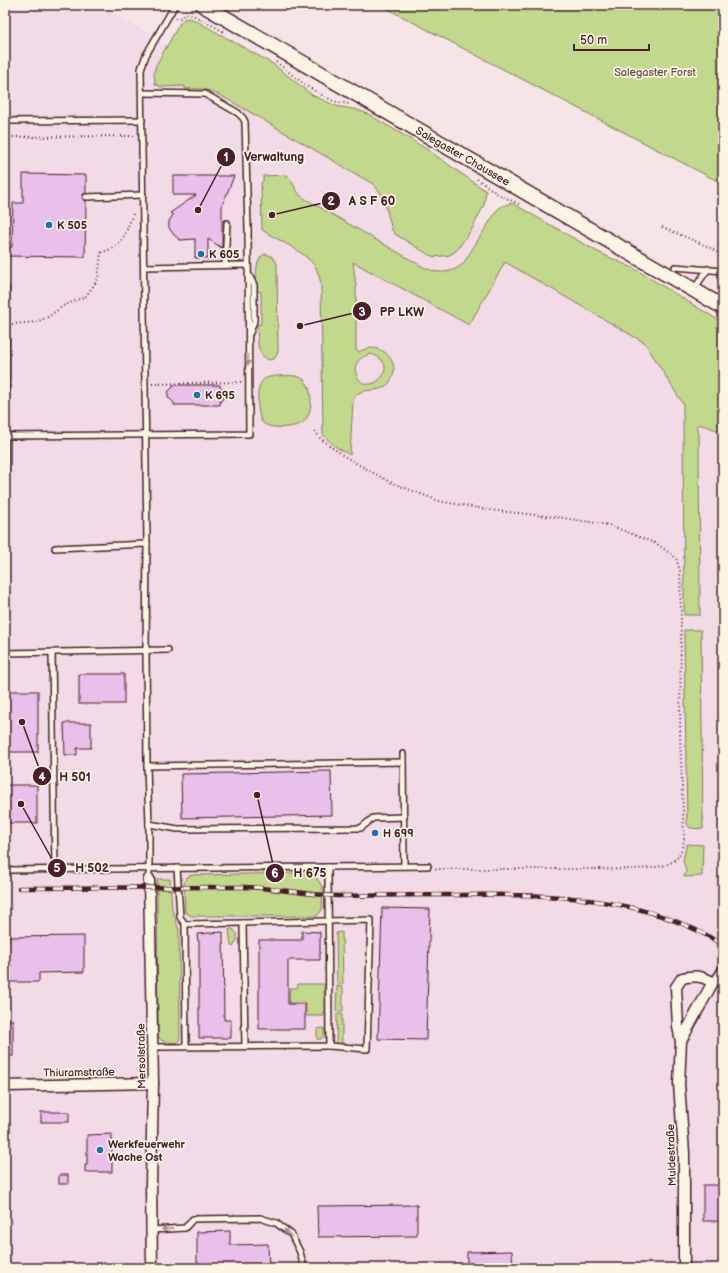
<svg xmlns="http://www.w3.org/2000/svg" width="728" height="1273" font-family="'Balsamiq Sans',sans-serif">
  <rect width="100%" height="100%" fill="#f6e5e6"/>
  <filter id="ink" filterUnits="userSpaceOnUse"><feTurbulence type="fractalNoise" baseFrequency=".025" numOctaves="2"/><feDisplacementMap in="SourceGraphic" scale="8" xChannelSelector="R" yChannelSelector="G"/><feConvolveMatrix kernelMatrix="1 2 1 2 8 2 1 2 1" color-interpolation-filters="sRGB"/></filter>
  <g filter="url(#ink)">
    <polygon fill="#f2dae7" points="5,5 99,5 657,329 723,371 723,1268 5,1268"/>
    <g fill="#c2d88d" stroke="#867c5c" fill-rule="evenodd">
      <polygon points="380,5 723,5 723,184"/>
      <path d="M188,18L193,19L273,64L312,95L336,106L358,110L368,114L425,148L486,191L484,205L472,229L457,250L450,255L434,257L426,253L395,234L392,230L383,196L373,184L229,100C209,90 208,88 185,89V86L161,87L155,84L154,73L156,65L180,23L184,19Z"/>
      <path d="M286,175C292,178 295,191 302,197L425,268C440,274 450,274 463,264L497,210L502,206L512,203L598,252L635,269L723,323V432L699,424L697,426V432L699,433L700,615H684L683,404L645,343L505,262L469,325L353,262L356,286V350L359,352C382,338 404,365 389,383C377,397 361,383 353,400L350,455L336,447L323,435L321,284C320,278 318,272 315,266C304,251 278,240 262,230L261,183L263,181V176ZM371,354C405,365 368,400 357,376C351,364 361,356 371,354Z"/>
      <path d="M265,254C271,255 274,258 277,264L278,352L275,358L270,360C255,356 258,337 257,325L261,324V292L257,291C257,280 253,260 265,254Z"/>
      <path d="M276,376C284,376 297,374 303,379C314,387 314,419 300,424C291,428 269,430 262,422C257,415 256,390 261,383C264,377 270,377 276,376Z"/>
      <polygon points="684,630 701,630 703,829 690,828 687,824"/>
      <polygon points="687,844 703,845 702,876 684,877 686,871 683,860"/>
      <polygon points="301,873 310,875 316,877 323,888 322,910 317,916 191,916 185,912 184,882 187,877 192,875"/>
      <polygon points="157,879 170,879 172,909 179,930 180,1039 176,1043 162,1041 158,1036"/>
      <polygon points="229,929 233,929 237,934 237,940 233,947 231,946"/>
      <polygon points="342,932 343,984 337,984 336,933"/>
      <polygon points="298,984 324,984 324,1016 306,1016 306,1003 289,1003 290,988 297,988"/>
      <polygon points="337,986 343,987 343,1011 336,1011"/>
      <polygon points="337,1014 342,1014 342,1044 336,1043"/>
      <polygon points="324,1028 324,1036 321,1039 317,1039 317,1029"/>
    </g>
    <g fill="#e8c0e9" stroke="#4a1f2b">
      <polygon points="23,174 86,175 86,193 82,197 83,199 86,201 85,257 5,256 5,247 12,247 13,203 23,203"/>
      <polygon points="173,176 234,176 222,206 222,248 208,239 208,258 195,258 195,239 180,240 174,235 169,228 169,221 173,215 170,213 196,195 173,195"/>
      <polygon points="173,385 220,385 220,387 226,395 220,402 220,405 174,405 174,403 169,398 168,398 168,392 173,387"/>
      <rect x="79" y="674" width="45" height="30"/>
      <rect x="5" y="691" width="33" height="61"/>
      <polygon points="64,723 91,723 91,748 77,748 77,755 65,755"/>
      <polygon points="331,771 332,815 182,818 181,774"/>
      <rect x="5" y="785" width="32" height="38"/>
      <polygon points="382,908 430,909 426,1040 378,1039"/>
      <polygon points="302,931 320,932 320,960 288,960 288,1004 305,1004 305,1029 259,1029 259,940 302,940"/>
      <polygon points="223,932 224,1020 231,1020 231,1038 199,1038 199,941 198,941 197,934"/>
      <polygon points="84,936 84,972 39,973 39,982 5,982 5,937"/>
      <rect x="5" y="1020" width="8" height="36"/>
      <rect x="41" y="1112" width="28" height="10"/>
      <polygon points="112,1134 112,1172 85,1172 85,1165 87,1165 87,1135"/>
      <rect x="59" y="1175" width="9" height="9"/>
      <rect x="703" y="1185" width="20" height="36"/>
      <polygon points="417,1205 417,1236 318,1237 317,1206"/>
      <polygon points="230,1231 230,1245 268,1244 269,1268 197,1268 197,1232"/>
      <polygon points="512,1251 513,1268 467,1268 467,1252"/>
    </g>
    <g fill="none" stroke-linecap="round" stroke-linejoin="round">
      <defs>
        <g id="service">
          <polyline points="5,121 142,120"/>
          <polyline points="86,197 143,195"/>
          <polyline points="225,265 227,223"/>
          <polyline points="144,267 248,265"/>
          <polyline points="675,267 723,271"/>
          <polyline points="249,275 254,285 254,321 250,333"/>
          <polyline points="694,289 708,269"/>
          <polyline points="5,436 249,434 248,228 245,122 243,118 238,113 205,94 142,93"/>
          <polyline points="5,493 6,288"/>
          <polyline points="55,548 147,544"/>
          <polyline points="52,652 55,870"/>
          <polyline points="5,653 168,650"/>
          <polyline points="403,754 404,866"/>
          <polyline points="147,766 403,762"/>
          <polyline points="149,824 178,829 361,828 373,818 404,817"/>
          <polyline points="177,868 180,917 185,924 243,923"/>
          <polyline points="5,870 428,866"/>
          <polyline points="149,879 149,824 147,766 146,651 147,544 141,69 146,55 175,5"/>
          <polyline points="185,924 186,1046"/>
          <polyline points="713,982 722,968"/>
          <polyline points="245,1046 243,923 371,920 367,1049 329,1046"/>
          <polyline points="153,1047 329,1046 328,867"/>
          <polyline points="152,1230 185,1228 193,1219 260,1218 276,1223 291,1234 300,1252 304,1268"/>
        </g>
        <g id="minor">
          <polyline points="149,879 153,1083 151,1185 152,1268"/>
          <path d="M681,1041L713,982C701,976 695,975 682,978L676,987L678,1027L681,1041L679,1084L684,1153V1268"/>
          <polyline points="5,1086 153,1083"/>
        </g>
        <polyline id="secondary" points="203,5 723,307"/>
      </defs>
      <use href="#service" stroke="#4a1f2b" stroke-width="8"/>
      <use href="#minor" stroke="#4a1f2b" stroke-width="13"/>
      <use href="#secondary" stroke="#4a1f2b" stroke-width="17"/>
      <g stroke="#4a1f2b" stroke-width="2" stroke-dasharray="1 3" stroke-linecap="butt">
        <polyline points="163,5 163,11 164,11"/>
        <polyline points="176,18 178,19 187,14 193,15 226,33"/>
        <polyline points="276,62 308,87 333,101 349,104"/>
        <polyline points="5,137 135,136"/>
        <polyline points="477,179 498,194 519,204"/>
        <polyline points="662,227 709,247 723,256"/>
        <path d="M12,324L36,322L48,317L63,306L86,296L98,279L101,253C105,251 109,250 113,248C126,240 127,227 133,214H136"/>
        <polyline points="152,384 242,382"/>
        <path d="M315,431L320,438L345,457L390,482L439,501L489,510L564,518L609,525L657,544L676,558L680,571L681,622L680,735L684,838C683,848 680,858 670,863C654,871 611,869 592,869C539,869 486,869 433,869"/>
      </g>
      <use href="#service" stroke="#fcf5e5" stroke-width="5"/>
      <use href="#minor" stroke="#fcf5e5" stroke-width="10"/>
      <use href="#secondary" stroke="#fcf5e5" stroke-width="14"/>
      <defs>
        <path id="rail" d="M19,888L242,887C276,887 309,896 342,896C381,895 420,895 460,895C549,894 645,895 723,945"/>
      </defs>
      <use href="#rail" stroke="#4a1f2b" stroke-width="4.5"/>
      <use href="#rail" stroke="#fcf5e5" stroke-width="3" stroke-dasharray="9" stroke-linecap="butt"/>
    </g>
    <defs><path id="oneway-solid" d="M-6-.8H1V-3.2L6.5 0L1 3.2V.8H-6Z"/></defs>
    <g fill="#a38a88">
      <use href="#oneway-solid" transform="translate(248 360) rotate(90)"/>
      <use href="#oneway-solid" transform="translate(167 1229) rotate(177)"/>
      <use href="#oneway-solid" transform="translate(288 1233) rotate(-135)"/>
    </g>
  </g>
  <g fill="#1f6fb2" stroke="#fcf5e5" stroke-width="1.5">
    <circle cx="49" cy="225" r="4"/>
    <circle cx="201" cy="254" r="4"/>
    <circle cx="197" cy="395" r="4"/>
    <circle cx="375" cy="833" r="4"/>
    <circle cx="100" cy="1150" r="4"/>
  </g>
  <g text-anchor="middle" stroke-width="3.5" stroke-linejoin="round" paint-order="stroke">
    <g font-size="11" fill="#684d44" stroke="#fcf5e5">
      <text x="655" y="76">Salegaster Forst</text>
    </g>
    <g font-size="11" fill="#4a1f2b" stroke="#fcf5e5">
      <text transform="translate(463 156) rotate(30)" y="4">Salegaster Chaussee</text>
      <text transform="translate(141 1056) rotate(-91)" y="4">Mersolstraße</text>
      <text transform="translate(79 1072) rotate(-1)" y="4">Thiuramstraße</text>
      <text transform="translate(671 1155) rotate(-92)" y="4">Muldestraße</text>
    </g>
    <g font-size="11" font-weight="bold" fill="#4a1f2b" stroke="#fcf5e5" text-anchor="start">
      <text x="57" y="229">K 505</text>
      <text x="209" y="258">K 605</text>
      <text x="205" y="399">K 695</text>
      <text x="383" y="837">H 699</text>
      <text x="108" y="1148">Werkfeuerwehr<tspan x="108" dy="13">Wache Ost</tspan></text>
    </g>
  </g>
  <path fill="none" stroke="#4a1f2b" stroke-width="1.5" d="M198 210L226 157M272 215L331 201M300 326L362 311M22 722L42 776M21 804L57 868M257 795L275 873"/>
  <g fill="#4a1f2b" stroke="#fcf5e5" stroke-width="1.5">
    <circle cx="198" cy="210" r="4"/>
    <circle cx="272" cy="215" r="4"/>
    <circle cx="300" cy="326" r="4"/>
    <circle cx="22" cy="722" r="4"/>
    <circle cx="21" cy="804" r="4"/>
    <circle cx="257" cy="795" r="4"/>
    <circle cx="226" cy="157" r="10"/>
    <circle cx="331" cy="201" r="10"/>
    <circle cx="362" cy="311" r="10"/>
    <circle cx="42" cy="776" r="10"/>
    <circle cx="57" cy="868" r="10"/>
    <circle cx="275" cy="873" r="10"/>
  </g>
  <g font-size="12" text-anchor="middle" font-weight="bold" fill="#fff">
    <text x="226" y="161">1</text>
    <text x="331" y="205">2</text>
    <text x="362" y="316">3</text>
    <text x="42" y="781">4</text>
    <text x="57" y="872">5</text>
    <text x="275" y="877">6</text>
  </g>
  <g font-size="12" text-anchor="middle" font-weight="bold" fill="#4a1f2b" stroke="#fcf5e5" stroke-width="3.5" stroke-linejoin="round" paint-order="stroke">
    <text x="274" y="161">Verwaltung</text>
    <text x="372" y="205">A S F 60</text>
    <text x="402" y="316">PP LKW</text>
    <text x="75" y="781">H 501</text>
    <text x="92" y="872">H 502</text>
    <text x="310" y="877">H 675</text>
  </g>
  <rect width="728" height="1273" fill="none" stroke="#fcf5e5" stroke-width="20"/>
  <rect x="10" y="10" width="708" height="1253" fill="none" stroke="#4a1f2b" stroke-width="1.5" filter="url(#ink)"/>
  <path d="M574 44v6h75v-6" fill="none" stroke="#4a1f2b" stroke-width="2"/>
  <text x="580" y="44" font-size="12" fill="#4a1f2b" stroke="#fcf5e5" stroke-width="3" paint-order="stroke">50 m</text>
</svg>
